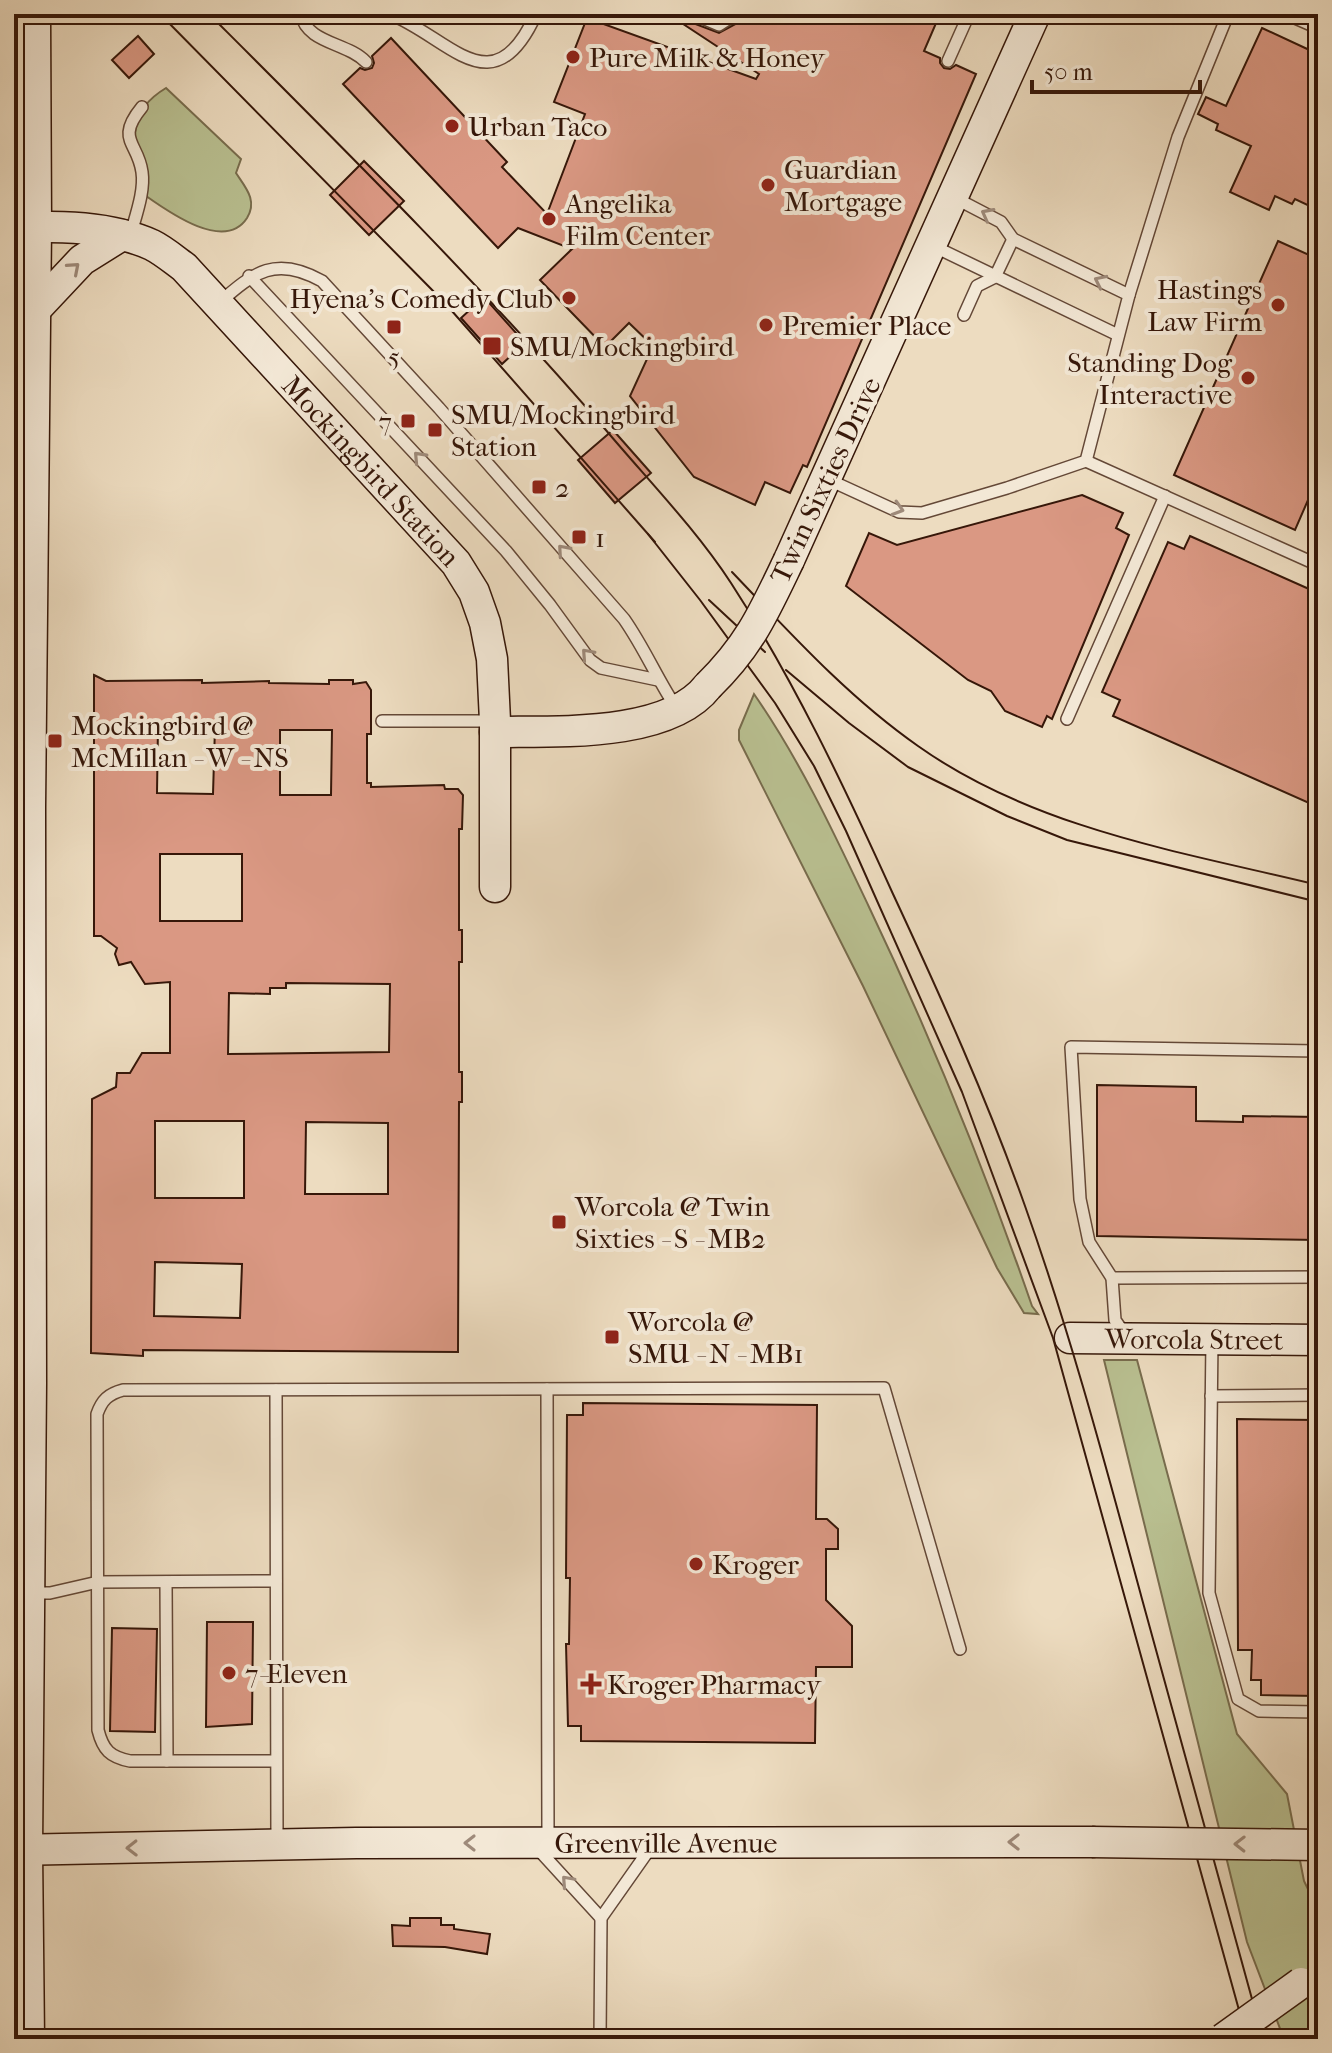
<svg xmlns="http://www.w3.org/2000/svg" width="1332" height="2053" font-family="'IM FELL French Canon',serif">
  <rect width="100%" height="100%" fill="#eddcc0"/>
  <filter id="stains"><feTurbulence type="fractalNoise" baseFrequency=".0025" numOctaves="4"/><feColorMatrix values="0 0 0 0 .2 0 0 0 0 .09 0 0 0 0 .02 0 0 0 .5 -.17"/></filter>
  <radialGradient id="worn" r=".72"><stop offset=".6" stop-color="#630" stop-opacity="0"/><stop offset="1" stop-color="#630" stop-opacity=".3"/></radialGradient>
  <g fill="#b9c091" stroke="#786c4d" stroke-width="2">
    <path d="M166,88L241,159L236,173C245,187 258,200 247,218C225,252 170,213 146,196C137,152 119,116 166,88Z"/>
    <path d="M754,694C801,762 834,833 869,907C931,1037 985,1170 1032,1306L1038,1314L1024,1313L997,1268L863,986L739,740V730Z"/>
    <polygon points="1104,1360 1137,1360 1237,1734 1287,1794 1304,1881 1318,1910 1318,2039 1284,2039 1247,1942"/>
  </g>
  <g fill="#da9883" stroke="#361709" stroke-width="2" fill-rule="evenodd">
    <polygon points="668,14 685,14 690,22 719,33 741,21 744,14 940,14 924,51 940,58 940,63 944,68 950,69 956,65 976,74 807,467 803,465 790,493 765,482 755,505 694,477 630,396 653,346 629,323 605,347 540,280 572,249 518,228 498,248 343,84 360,68 365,70 372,68 374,63 372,56 391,38 507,162 502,167 547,214 585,114 554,102 587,18 756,79 759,74"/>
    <polygon points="1262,28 1318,54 1318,210 1295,199 1292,204 1275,196 1269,210 1230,192 1251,146 1216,130 1218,124 1198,114 1206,97 1226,106"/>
    <polygon points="138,36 154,54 129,78 112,60"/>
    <polygon points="364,161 404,201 369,235 330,195"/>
    <polygon points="1278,241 1318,259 1318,477 1295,530 1174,475"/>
    <polygon points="484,297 525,343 502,364 461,318"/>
    <polygon points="613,430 651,473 615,503 578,460"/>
    <polygon points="1082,495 1123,513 1116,528 1129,535 1052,719 1047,716 1042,727 1005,711 991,691 968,680 846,586 869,533 897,545"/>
    <polygon points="1190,536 1318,593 1318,807 1113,716 1120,700 1102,692 1168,542 1184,549"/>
    <path d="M94,675L106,681L202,680V683L269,681V683L329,684V680H353V684L366,682L371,690V734H367V783H371V787L444,785L445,789H458L463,795L462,829H459V930H462V962H459V1072H462V1102H459L458,1352L143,1350V1356L91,1353L92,1099L116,1087L117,1073H130L142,1053H170V982L145,984L131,962L119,965L115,954L117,948L101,936H94ZM158,726L215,727L213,794L157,793ZM280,730H332L331,795H280ZM160,854H242V921H160ZM286,983L390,984L389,1052L228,1054L229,993L270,994V988H286ZM155,1121H244V1198H155ZM306,1122L388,1123V1194H305ZM155,1262L242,1264L240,1318L154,1316Z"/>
    <polygon points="1097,1085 1196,1087 1196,1121 1243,1122 1243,1116 1318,1117 1318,1240 1097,1236"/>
    <polygon points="583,1403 817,1405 816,1519 827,1519 838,1529 838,1549 826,1549 826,1600 852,1626 852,1667 816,1667 815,1743 581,1741 581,1726 568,1726 566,1644 569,1644 570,1578 566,1578 567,1415 583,1415"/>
    <polygon points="1237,1419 1318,1420 1318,1696 1261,1695 1261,1680 1251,1680 1252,1650 1238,1650"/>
    <polygon points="207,1622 253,1622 252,1724 206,1727"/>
    <polygon points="112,1628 157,1629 155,1732 110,1731"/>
    <polygon points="410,1918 441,1918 441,1925 454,1925 454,1929 490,1934 487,1954 445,1947 393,1946 392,1925 410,1926"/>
  </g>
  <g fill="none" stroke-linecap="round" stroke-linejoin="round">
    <defs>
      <g id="lane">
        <path d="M301,14C307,44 347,42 366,62"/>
        <path d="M390,14C450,38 493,109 536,14"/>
        <polyline points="603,14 606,15"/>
        <polyline points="693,14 719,25 736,14"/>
        <polyline points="1286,14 1318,28"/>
        <polyline points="948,61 969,14"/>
        <path d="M130,237C135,217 145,192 142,172C138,142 115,140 142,107"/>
        <polyline points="931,245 1118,335"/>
        <polyline points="249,276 506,551 550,605 590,660 601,668 658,680"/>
        <polyline points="1129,295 1178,137 1228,14"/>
        <path d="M219,303C254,272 276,255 322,281L439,408L624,619C645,649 657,679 677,709"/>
        <polyline points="964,315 977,286 995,277 1013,239"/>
        <polyline points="1086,461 1318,565"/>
        <polyline points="827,479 899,512 922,513 1007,488 1086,461 1129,295 1013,239 1001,222 955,198"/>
        <polyline points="1067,719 1165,496"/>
        <polyline points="382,721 494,721"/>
        <polyline points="1112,1278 1318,1277"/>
        <polyline points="1126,1336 1115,1320 1112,1278 1089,1242 1080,1199 1071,1047 1318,1051"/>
        <polyline points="1212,1340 1209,1593 1238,1699 1259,1711 1318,1712"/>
        <polyline points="547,1389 548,1840"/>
        <polyline points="276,1390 277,1843"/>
        <polyline points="1211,1396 1318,1395"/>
        <polyline points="166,1582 167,1761"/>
        <polyline points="14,1593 50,1593 98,1582 276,1581"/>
        <path d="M276,1761H130C110,1757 103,1750 98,1730L97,1414C102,1400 108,1394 123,1390L884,1388L960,1649"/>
        <polyline points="537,1848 601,1918"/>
        <polyline points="600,2039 601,1918 651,1847"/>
      </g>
      <g id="secondary">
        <path id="s1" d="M14,227C59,226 110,226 152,245C164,251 174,260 184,267L456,563L474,592L485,623L492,659L495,721V887"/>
        <polyline points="35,310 82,260 122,235"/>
        <polyline points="789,560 1035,14"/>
        <path d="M495,732C554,731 668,738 708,686"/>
        <path id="s2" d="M1070,1338L1318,1340"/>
        <path id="s3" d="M14,1850L356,1843L1092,1842"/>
        <polyline points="29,2039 27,1850 31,1383 30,807 36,227 35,14"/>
      </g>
    </defs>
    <use href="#lane" stroke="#644837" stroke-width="14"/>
    <use href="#secondary" stroke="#361709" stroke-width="33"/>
    <use href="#lane" stroke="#f3e8d6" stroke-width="11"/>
    <use href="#secondary" stroke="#f3e8d6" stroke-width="30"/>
    <g stroke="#361709" stroke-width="2">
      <polyline points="160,14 444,302 655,542"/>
      <path d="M209,14C344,149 480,284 605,429C647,479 695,528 731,583C794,680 845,788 893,894C941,997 987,1099 1025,1206C1071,1335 1106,1467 1142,1599C1183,1745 1223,1892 1263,2039"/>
      <polyline points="648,534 700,600 775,703 814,766 846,831 962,1092 1053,1338 1247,2039"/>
      <path d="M732,572C791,634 848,697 918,746C1035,829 1182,852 1318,885"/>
      <polyline points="709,600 765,652"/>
      <polyline points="786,670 849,723 908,767 1007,816 1067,840 1318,902"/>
    </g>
    <defs>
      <g id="secondary-bridge">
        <path d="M708,686C750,645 764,612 789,560"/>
        <polyline points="1092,1842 1318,1845"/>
        <polyline points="1223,2039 1301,1983"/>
      </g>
    </defs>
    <use href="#secondary-bridge" stroke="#361709" stroke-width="33" stroke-linecap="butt"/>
    <use href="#secondary-bridge" stroke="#f3e8d6" stroke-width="30"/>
  </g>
  <defs><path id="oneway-chevron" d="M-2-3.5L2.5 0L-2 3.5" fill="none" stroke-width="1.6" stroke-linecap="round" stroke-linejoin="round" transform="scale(2)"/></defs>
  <g stroke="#9e8a7a">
    <use href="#oneway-chevron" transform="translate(987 214) rotate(-152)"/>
    <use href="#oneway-chevron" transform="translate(74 268) rotate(-41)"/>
    <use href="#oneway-chevron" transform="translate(1100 281) rotate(-154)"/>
    <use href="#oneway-chevron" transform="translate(419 457) rotate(-133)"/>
    <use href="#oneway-chevron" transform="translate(898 509) rotate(17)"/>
    <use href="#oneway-chevron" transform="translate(563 550) rotate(-131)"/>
    <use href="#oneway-chevron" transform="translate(587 654) rotate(-132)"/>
    <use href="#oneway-chevron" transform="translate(1014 1842) rotate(180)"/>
    <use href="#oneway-chevron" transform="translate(470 1843) rotate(180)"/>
    <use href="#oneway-chevron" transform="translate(1240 1844) rotate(-179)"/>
    <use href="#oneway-chevron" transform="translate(132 1848) rotate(179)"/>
    <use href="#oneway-chevron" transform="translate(567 1881) rotate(-132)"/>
  </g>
  <g fill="#8f2418" stroke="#f3e8d6" stroke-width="3">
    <circle cx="573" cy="57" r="8"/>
    <circle cx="452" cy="126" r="8"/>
    <circle cx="768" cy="185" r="8"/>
    <circle cx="549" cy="219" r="8"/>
    <circle cx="569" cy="298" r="8"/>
    <circle cx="1278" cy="305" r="8"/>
    <circle cx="766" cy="325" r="8"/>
    <rect x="386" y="319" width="16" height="16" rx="4"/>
    <rect x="482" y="336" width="20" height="20" rx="4"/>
    <circle cx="1248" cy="378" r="8"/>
    <rect x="400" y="413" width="16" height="16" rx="4"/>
    <rect x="427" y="422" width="16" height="16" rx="4"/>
    <rect x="531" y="479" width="16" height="16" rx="4"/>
    <rect x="571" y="529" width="16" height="16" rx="4"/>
    <rect x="47" y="733" width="16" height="16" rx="4"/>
    <rect x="551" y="1214" width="16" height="16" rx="4"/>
    <rect x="604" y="1329" width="16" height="16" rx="4"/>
    <circle cx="696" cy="1564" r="8"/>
    <circle cx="229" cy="1673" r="8"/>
    <path d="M587 1672h8v8h8v8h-8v8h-8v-8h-8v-8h8z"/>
  </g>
  <g text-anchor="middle" stroke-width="8" stroke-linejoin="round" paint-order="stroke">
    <g font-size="28" fill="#361709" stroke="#f3e8d6" text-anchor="start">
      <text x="589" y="67">Pure Milk &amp; Honey</text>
      <text x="468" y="136">Urban Taco</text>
      <text x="784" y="179">Guardian<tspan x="784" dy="32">Mortgage</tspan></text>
      <text x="565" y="213">Angelika<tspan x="565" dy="32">Film Center</tspan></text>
      <text x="1262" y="299" text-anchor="end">Hastings<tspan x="1262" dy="32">Law Firm</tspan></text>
      <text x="553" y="308" text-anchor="end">Hyena's Comedy Club</text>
      <text x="782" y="335">Premier Place</text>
      <text x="510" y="356">SMU/Mockingbird</text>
      <text x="394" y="366" text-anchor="middle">5</text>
      <text x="1232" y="372" text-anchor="end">Standing Dog<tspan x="1232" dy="32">Interactive</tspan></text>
      <text x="451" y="424">SMU/Mockingbird<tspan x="451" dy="32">Station</tspan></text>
      <text x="392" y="431" text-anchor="end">7</text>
      <text x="555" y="497">2</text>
      <text x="595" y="547">1</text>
      <text x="71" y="735">Mockingbird @<tspan x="71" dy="32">McMillan - W - NS</tspan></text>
      <text x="575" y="1216">Worcola @ Twin<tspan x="575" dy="32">Sixties - S - MB2</tspan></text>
      <text x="628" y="1331">Worcola @<tspan x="628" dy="32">SMU - N - MB1</tspan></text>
      <text x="712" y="1574">Kroger</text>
      <text x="245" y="1683">7-Eleven</text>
      <text x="607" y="1694">Kroger Pharmacy</text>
    </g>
    <g font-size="28" fill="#361709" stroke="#f3e8d6">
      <text dy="10" stroke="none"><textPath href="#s1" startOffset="456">Mockingbird Station</textPath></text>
      <text transform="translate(825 480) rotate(-65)" y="10">Twin Sixties Drive</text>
      <text dy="10" stroke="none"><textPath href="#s2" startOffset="124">Worcola Street</textPath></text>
      <text dy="10" stroke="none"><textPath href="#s3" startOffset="652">Greenville Avenue</textPath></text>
    </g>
  </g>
  <rect width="1332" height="2053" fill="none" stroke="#eddcc0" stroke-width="48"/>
  <rect x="16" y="16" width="1300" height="2021" fill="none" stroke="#361709" stroke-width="4"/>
  <rect x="24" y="24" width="1284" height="2005" fill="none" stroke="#361709" stroke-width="2"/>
  <path d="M1032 80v12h168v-12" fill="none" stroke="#361709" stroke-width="4"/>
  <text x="1044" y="80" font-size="24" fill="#361709" stroke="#f3e8d6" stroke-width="6" paint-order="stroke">50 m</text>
  <rect width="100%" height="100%" filter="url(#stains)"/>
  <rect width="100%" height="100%" fill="url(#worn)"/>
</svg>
